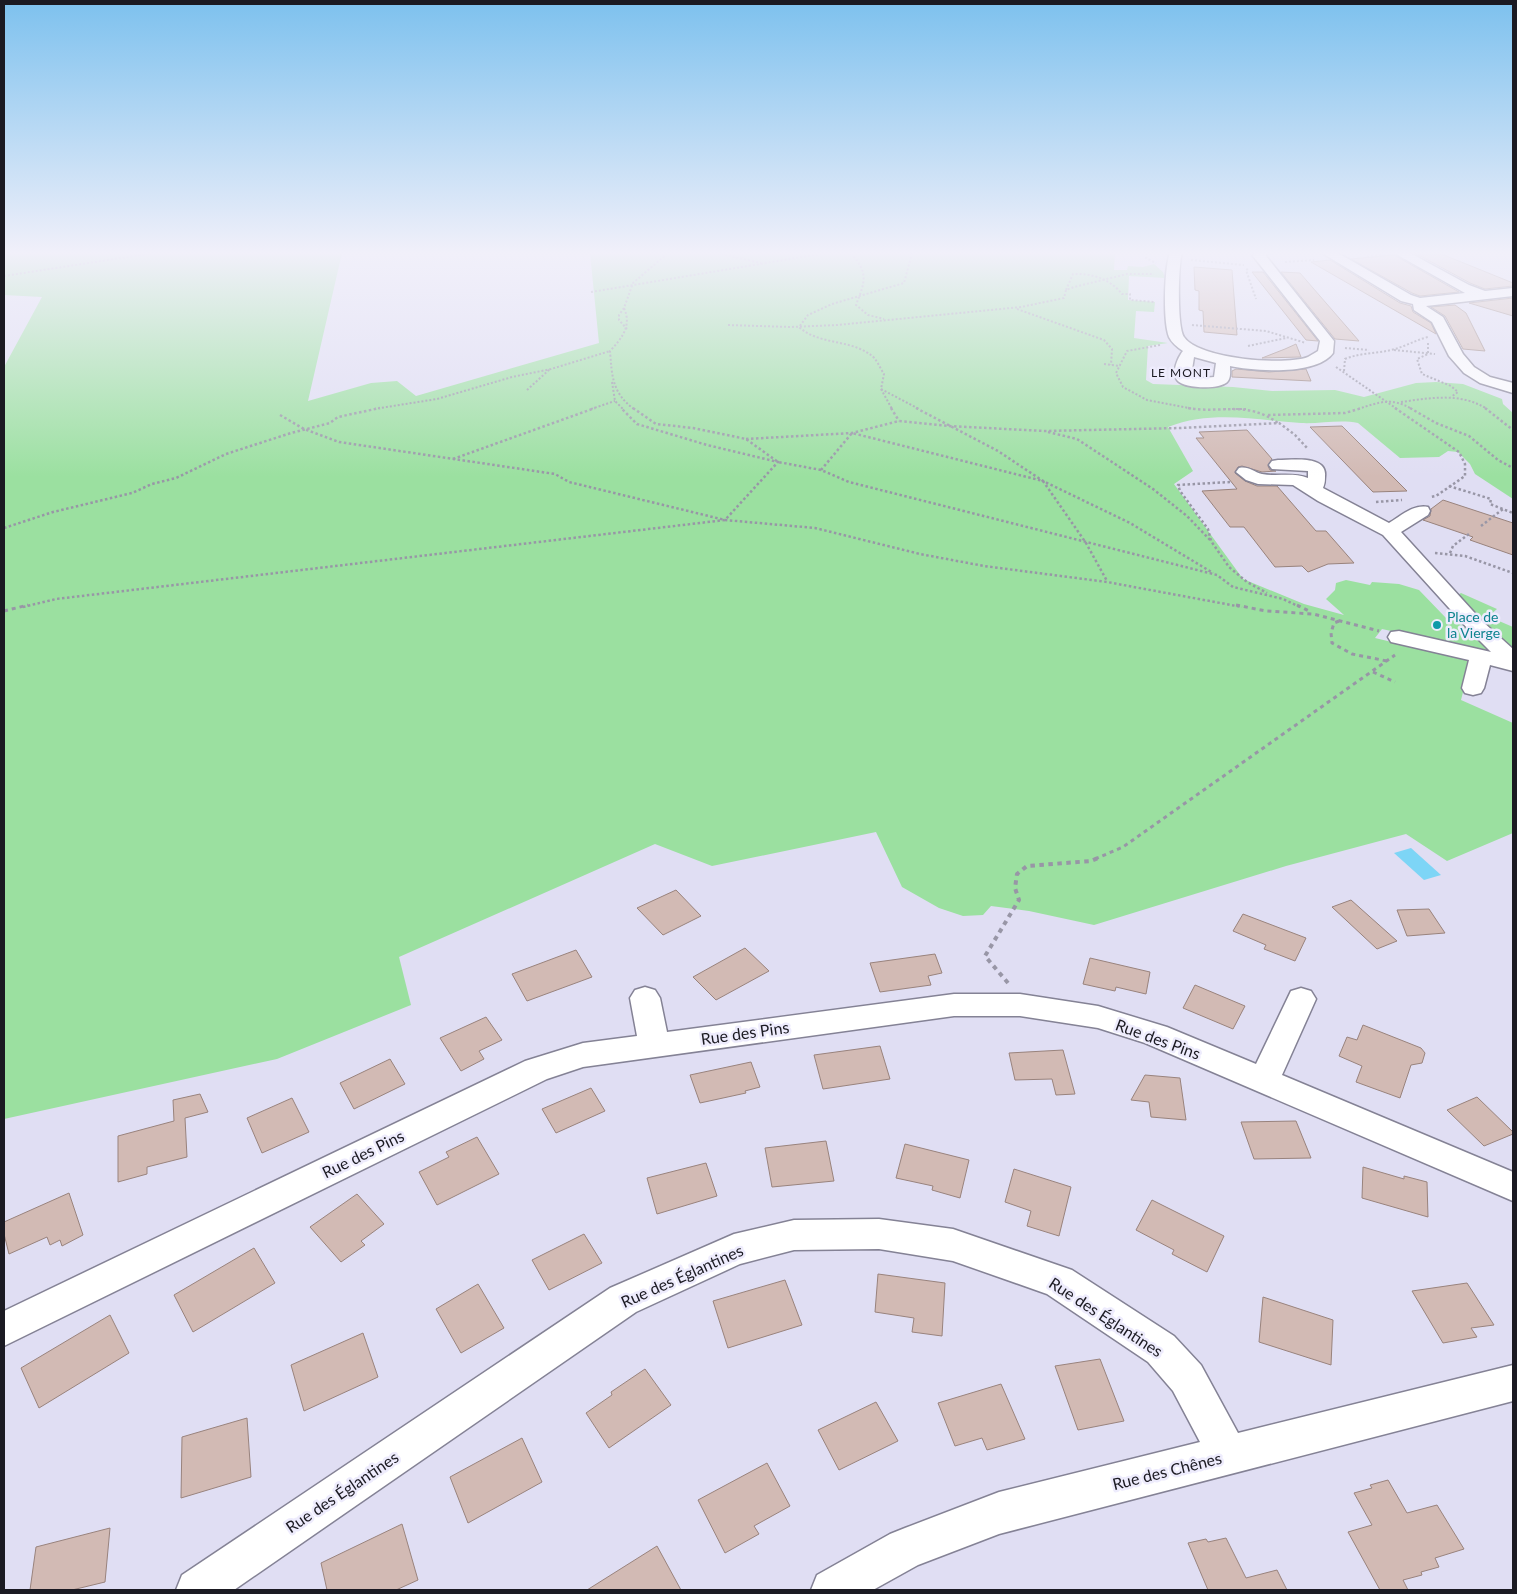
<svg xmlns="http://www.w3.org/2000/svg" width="1517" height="1594" font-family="Lato,sans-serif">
  <rect width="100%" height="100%" fill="#e0def3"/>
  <g fill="#9be0a0">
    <path d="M4,253H342L308,401L371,383L397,381L416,396L599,343L590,253H1115L1114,270H1127L1128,266L1143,267L1154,264L1163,272L1165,278L1129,276L1128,300L1155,302L1154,312L1136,311L1134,338L1168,343L1148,346L1146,380L1153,384L1233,387L1272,391L1335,390L1364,397L1416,383L1436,382L1463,384L1502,399L1503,404L1513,413V499L1475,474L1470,464L1458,452L1448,451L1439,457L1400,458L1358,423C1340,419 1320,424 1301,423C1256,420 1212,410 1168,427L1193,471L1174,484L1243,579L1304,604L1344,615L1326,599L1335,590L1336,583L1346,580L1370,585L1372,582L1399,584L1419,590L1446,618L1461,617L1467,624L1458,625L1469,626L1491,650L1482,651L1382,629L1375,638L1471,661L1461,700L1513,723V833L1447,861L1406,834L1286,866L1094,925L1029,911L991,906L983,915L963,916L939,908L902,887L876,832L712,866L655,844L399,957L411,1005L277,1059L4,1119V367L42,297L4,295Z"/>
    <polygon points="1461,593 1497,609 1490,615 1492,618 1513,627 1513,647 1497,640 1458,595"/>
  </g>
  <polygon fill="#7dd5f6" points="1411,848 1441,875 1424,880 1394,853"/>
  <g fill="#d2bab4" stroke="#99837d">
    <polygon points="1415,253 1439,253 1513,283 1513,286 1485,289 1470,283"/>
    <polygon points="1394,255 1459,292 1420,296 1412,293 1351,259"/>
    <polygon points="1330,260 1400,303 1411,306 1413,312 1431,323 1436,334 1311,262"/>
    <polygon points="1194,267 1232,270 1237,335 1204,332 1203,311 1199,310 1199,291 1195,290"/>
    <polygon points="1252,272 1263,272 1318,341 1306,340"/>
    <polygon points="1281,272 1300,273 1359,341 1335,339"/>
    <polygon points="1513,298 1513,316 1469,303"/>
    <polygon points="1455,305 1466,313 1485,351 1463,349 1445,316 1431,307"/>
    <polygon points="1296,344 1301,357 1262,358 1285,349"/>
    <polygon points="1236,369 1269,372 1306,369 1311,381 1232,377 1232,371"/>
    <polygon points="1342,426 1407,491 1373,492 1310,427"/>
    <polygon points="1247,430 1272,459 1268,466 1270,470 1276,471 1262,472 1242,466 1238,467 1235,473 1245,481 1257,486 1277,486 1316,531 1326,531 1354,563 1328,564 1308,572 1302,566 1275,567 1244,527 1230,527 1202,491 1237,489 1196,438 1204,438 1199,432"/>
    <polygon points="1443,500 1513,523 1513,555 1470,540 1473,537 1423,520 1430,516 1431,509"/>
    <polygon points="676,890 701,916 663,935 637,908"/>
    <polygon points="1351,900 1397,941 1377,949 1332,907"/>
    <polygon points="1429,909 1445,933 1407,936 1397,910"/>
    <polygon points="1243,914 1306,938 1295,961 1264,949 1266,945 1233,931"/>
    <polygon points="745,948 769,971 716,1000 693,977"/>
    <polygon points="576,950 592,977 527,1001 512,974"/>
    <polygon points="935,954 942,973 928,976 931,985 880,992 870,963"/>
    <polygon points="1090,958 1150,972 1146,994 1116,987 1115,991 1083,984"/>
    <polygon points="1195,985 1245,1006 1233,1029 1183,1008"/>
    <polygon points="486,1017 502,1040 479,1051 484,1059 461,1071 440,1038"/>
    <polygon points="1363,1025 1421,1048 1425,1053 1422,1063 1411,1065 1400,1098 1356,1082 1362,1066 1339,1056 1347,1037 1357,1040"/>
    <polygon points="880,1046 890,1079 823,1089 814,1055"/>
    <polygon points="1063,1050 1075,1094 1056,1095 1052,1079 1015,1080 1009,1053"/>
    <polygon points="390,1059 405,1084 354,1109 340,1083"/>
    <polygon points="751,1062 760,1087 745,1091 746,1093 700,1103 690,1075"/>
    <polygon points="1145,1075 1180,1078 1186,1120 1151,1117 1149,1102 1131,1100"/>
    <polygon points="591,1088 605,1111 556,1133 542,1109"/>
    <polygon points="200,1094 208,1112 185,1118 187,1157 147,1167 147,1174 118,1182 118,1136 174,1121 173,1100"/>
    <polygon points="1477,1097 1513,1132 1513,1134 1484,1146 1447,1110"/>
    <polygon points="292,1098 309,1132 262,1153 247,1118"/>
    <polygon points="1296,1121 1311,1158 1254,1159 1241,1122"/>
    <polygon points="477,1137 499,1174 437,1205 419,1172 449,1157 446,1152"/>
    <polygon points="826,1141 834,1181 772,1187 765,1148"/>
    <polygon points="905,1144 969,1160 960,1198 932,1190 933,1186 896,1178"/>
    <polygon points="706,1163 717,1196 657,1214 647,1178"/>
    <polygon points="1363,1167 1404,1179 1404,1176 1427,1182 1428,1217 1362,1198"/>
    <polygon points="1014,1169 1071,1187 1059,1236 1027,1226 1031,1211 1005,1202"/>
    <polygon points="69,1193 83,1235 62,1246 60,1240 50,1245 47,1237 9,1254 4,1234 4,1222"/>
    <polygon points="357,1194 384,1224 361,1241 365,1245 341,1262 310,1227"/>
    <polygon points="1152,1200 1224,1236 1207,1272 1172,1254 1174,1250 1136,1230"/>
    <polygon points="584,1234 602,1263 549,1290 532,1260"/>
    <polygon points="254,1248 275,1283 193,1332 174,1295"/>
    <polygon points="878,1274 945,1283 942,1336 912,1332 914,1318 875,1312"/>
    <polygon points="785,1280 802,1325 728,1348 713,1301"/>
    <polygon points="1467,1283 1494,1325 1471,1328 1477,1337 1443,1343 1412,1291"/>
    <polygon points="478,1284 504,1328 461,1353 436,1309"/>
    <polygon points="1263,1297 1333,1320 1331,1365 1259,1342"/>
    <polygon points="110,1315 129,1353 39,1408 21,1368"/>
    <polygon points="363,1333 378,1377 304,1411 291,1365"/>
    <polygon points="1100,1359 1124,1421 1078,1430 1055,1366"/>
    <polygon points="645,1369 671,1405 609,1448 586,1413 612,1395 611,1392"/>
    <polygon points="1001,1384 1025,1439 987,1450 982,1438 955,1446 938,1403"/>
    <polygon points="876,1402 898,1441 839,1470 818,1430"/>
    <polygon points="247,1418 251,1477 181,1498 182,1437"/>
    <polygon points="522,1438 542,1482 468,1523 450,1477"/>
    <polygon points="767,1463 790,1506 754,1526 759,1534 725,1553 698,1500"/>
    <polygon points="1388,1480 1407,1513 1437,1505 1464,1549 1435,1558 1439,1567 1421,1572 1422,1575 1403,1580 1408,1590 1380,1590 1348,1532 1372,1525 1354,1493 1372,1488 1370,1485"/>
    <polygon points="402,1524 418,1580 396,1590 327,1590 321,1563"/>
    <polygon points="110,1528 105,1582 72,1590 30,1590 36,1547"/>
    <polygon points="1226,1538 1246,1578 1277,1570 1287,1590 1208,1590 1188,1543 1206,1539 1208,1542"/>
    <polygon points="657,1546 681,1590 587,1590"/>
  </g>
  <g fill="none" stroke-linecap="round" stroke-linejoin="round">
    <defs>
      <g id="minor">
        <path d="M1170,253H1182C1178,266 1177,327 1184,337C1198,359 1285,366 1308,357C1311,355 1315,353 1318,351L1320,341L1253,256L1254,253H1267L1266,256L1334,341L1333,353C1316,376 1254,371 1230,366C1230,370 1231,377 1228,381C1222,390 1184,389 1177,380C1171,373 1178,357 1183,351C1177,347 1172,343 1169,337C1163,322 1164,269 1170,253ZM1194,357L1216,363L1214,377L1202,378L1191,376Z"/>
        <polygon points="1322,253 1338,253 1411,295 1420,298 1465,293 1394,253 1410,253 1469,285 1485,291 1513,288 1513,296 1426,306 1443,317 1463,354 1474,367 1490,377 1513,383 1513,393 1480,383 1464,373 1449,356 1432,322 1414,310 1413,304 1401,301"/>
        <path d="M1278,460C1293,460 1327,455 1325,476C1325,481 1325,483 1323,488L1389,523C1401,516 1413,504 1428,507L1430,511L1428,515L1401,532L1482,621L1513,649V671L1490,665L1484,688L1481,693L1473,695L1465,693L1462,688L1469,660L1391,642L1388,637L1391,632L1399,631L1491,652L1468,629L1383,535L1318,501L1293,485L1258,484L1246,480L1236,472L1239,468C1249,466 1253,472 1262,474C1278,477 1292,472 1308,478V471L1272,469L1269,465L1272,461Z"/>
        <polygon points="645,987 655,990 660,998 667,1032 954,994 1020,994 1098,1006 1167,1027 1256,1064 1291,991 1301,988 1311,991 1316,999 1282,1075 1513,1172 1513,1201 1145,1043 1098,1028 1020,1016 954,1016 583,1067 547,1079 4,1346 4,1311 525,1061 583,1043 637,1036 630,998 635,990"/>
        <polygon points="879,1219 953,1229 1072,1270 1174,1336 1201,1365 1238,1433 1513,1365 1513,1401 999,1534 918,1565 873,1590 811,1590 817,1575 890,1534 905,1528 999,1492 1200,1442 1173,1391 1148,1362 1047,1294 953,1261 879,1249 794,1250 740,1264 636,1312 234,1590 176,1590 182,1575 610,1288 734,1234 794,1220"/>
      </g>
    </defs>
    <use href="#minor" stroke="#848295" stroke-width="3"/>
    <g stroke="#9896a6" stroke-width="2" stroke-dasharray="2 2" stroke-linecap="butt">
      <polyline points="717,253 761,263"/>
      <path d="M851,253C869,274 865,281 856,305L868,315L884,319"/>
      <path d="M912,253L904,283L832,304L808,315L799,327C819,345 849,339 871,355C876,358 880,368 884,374L881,389L919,409"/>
      <polyline points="1147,253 1146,258 1156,263"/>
      <polyline points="1367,257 1384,255"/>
      <polyline points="1191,260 1244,265"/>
      <polyline points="1285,262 1314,260"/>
      <polyline points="1248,269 1246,270 1256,299"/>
      <polyline points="4,276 153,253"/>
      <path d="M1066,290L1073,274C1092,273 1110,279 1122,294H1130V300L1155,302"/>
      <polyline points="591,292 826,253"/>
      <polyline points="624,308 619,315 619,320 627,329"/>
      <polyline points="1017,309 1104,340 1112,349 1111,365"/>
      <polyline points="728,325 791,327 837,325 1021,307 1064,298 1066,290 1074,287 1127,274 1154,274"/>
      <polyline points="1192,325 1266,331 1306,343"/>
      <polyline points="1428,343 1428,354 1417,359 1422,374 1451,386 1458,392 1451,397"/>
      <polyline points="1160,345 1127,351 1116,373 1123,387 1147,400 1194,409"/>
      <polyline points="1248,346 1286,338"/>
      <polyline points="1345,348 1369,350"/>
      <polyline points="1394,350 1435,354"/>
      <polyline points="1104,364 1120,366"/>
      <polyline points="1336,367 1397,409"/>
      <path d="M1344,371L1345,359C1362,352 1378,354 1395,349C1406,346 1416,340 1428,337"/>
      <polyline points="612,382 615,401 623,409"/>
      <polyline points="881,389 892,409"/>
      <polyline points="527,390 550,369"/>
      <path d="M1401,402C1430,398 1461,392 1487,409"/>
      <polyline points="374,409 437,399 512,377 551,369 610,351"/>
      <polyline points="591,409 615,401"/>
      <path d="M634,409C612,393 612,376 610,351C622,338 632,326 624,308L633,283L668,253"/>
      <polyline points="1224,409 1246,409"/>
      <path d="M1358,409C1380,402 1391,397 1412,409"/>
    </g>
    <g stroke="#9896a6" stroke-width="2.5" stroke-dasharray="2.5 2.5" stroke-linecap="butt">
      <polyline points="633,408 656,424 693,428 746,439 778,462 821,470 849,482 1217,575 1233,587 1283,599 1300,607"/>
      <polyline points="891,408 899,421"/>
      <polyline points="916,408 998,451 1043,481 1130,523 1213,573"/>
      <path d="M1188,408C1222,414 1246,400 1278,423"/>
      <polyline points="1395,408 1459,452 1465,464 1465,476 1436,496 1431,497"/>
      <polyline points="1410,408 1436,423 1469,436 1498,460 1513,468"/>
      <polyline points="1485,408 1513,430"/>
      <polyline points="280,415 304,429 339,442 555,474 569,482 725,520 815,528 920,554 984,566 1107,582 1242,607"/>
      <polyline points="1268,415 1345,413 1362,408"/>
      <polyline points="1048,432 1077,439 1153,489 1187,516 1211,541"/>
      <polyline points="746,439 852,433 899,421 949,426 1044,431 1180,428 1279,423 1295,435 1308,449"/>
      <polyline points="453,459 595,408"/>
      <polyline points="821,470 852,433 1043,481 1086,543 1107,581"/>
      <polyline points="1230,482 1178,485 1180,491 1208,529 1211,541 1229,567 1247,582 1267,593"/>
      <polyline points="1449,486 1491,499 1490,504 1513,513"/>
      <polyline points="1376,502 1402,500"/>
      <polyline points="1481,526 1503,509"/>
      <polyline points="4,528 53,512 132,493 152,484 176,478 226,454 291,433 330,423 338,417 380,408"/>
      <polyline points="1435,553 1465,556 1513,573"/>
      <polyline points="1450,553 1453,546 1469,534"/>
      <polyline points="23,607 56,599 725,520 778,462 707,445 637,424 621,408"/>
    </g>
    <g stroke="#9896a6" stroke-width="3" stroke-dasharray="4 4" stroke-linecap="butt">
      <polyline points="1236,605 1266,611 1313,614 1379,631"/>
      <polyline points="1297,605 1311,612"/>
      <polyline points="4,611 28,605"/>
      <polyline points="1339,621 1334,623 1331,633 1332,643 1352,654 1387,661"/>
      <polyline points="1373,672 1395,682"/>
      <polyline points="1095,859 1123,847 1395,655"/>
    </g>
    <polyline stroke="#9896a6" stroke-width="4" stroke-dasharray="4.5 4.5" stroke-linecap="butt" points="1008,983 985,956 1019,900 1015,888 1017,874 1027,866 1091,861 1098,858"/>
    <use href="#minor" fill="#fff" fill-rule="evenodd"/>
  </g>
  <linearGradient id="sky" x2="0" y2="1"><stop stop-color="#7dc1ee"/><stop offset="0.53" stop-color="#f1f0fa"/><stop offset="1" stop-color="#f1f0fa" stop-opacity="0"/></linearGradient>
  <rect width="1517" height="477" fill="url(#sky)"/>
  <circle fill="#0f9aa8" stroke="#eeecfd" stroke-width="2" cx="1437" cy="625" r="5"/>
  <g text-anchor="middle" stroke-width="5" stroke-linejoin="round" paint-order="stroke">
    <g font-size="12" letter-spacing="1" fill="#1b1a22" stroke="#eeecfd">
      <text x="1181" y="377">LE MONT</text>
    </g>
    <g font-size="14" fill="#0d838f" stroke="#eeecfd" text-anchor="start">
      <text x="1447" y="622">Place de<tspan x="1447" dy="16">la Vierge</tspan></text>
    </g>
    <g font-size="16" fill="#1b1a22" stroke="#eeecfd">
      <text transform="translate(745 1033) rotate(-8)" y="6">Rue des Pins</text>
      <text transform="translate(1158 1039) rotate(20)" y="6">Rue des Pins</text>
      <text transform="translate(363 1154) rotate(-26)" y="6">Rue des Pins</text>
      <text transform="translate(682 1276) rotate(-24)" y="6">Rue des Églantines</text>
      <text transform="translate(1106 1317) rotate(33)" y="6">Rue des Églantines</text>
      <text transform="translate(1167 1471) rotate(-14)" y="6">Rue des Chênes</text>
      <text transform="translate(342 1492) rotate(-34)" y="6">Rue des Églantines</text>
    </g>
  </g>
  <rect width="1517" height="1594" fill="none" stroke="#1b1a22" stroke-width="10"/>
</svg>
